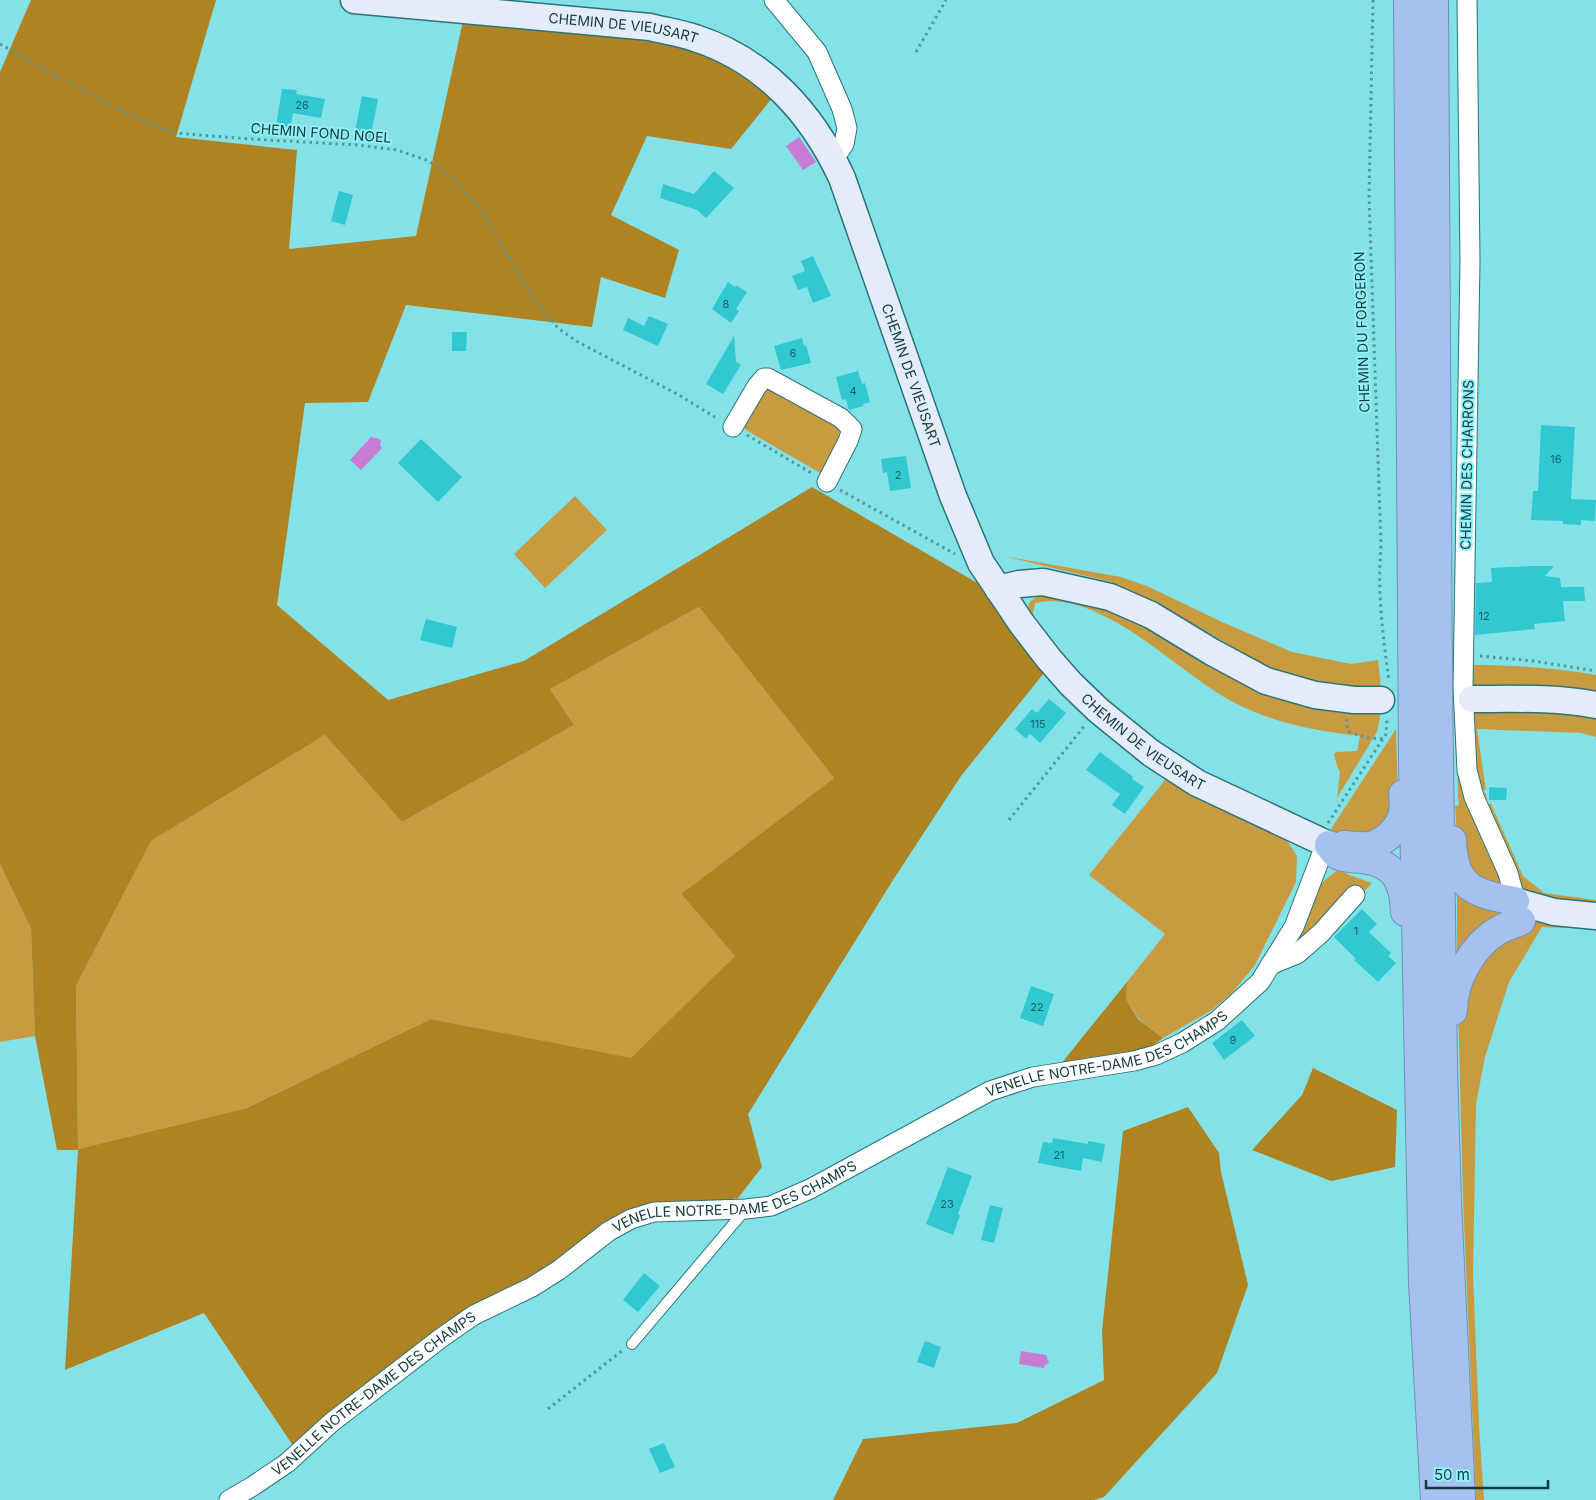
<svg xmlns="http://www.w3.org/2000/svg" width="1596" height="1500" font-family="Inter,sans-serif">
  <rect width="100%" height="100%" fill="#83e2e8"/>
  <g fill="#c99b40">
    <polygon points="764,385 845,429 822,474 746,430 743,426"/>
    <polygon points="575,496 607,530 545,588 514,554"/>
    <path d="M1004,556L1121,577L1147,586L1222,622L1292,652L1351,664L1378,660L1381,688C1349,686 1316,685 1286,674C1258,664 1232,646 1206,631C1175,613 1144,596 1111,582Z"/>
    <path d="M1046,594L1098,606L1343,711L1378,714L1381,711L1377,732L1337,798L1340,772L1337,766L1334,754L1336,752L1357,751L1360,736C1316,731 1273,723 1233,702C1178,673 1101,588 1035,603L1031,623C1026,606 1026,599 1046,594Z"/>
    <polygon points="699,607 834,778 681,894 735,956 631,1059 431,1019 247,1108 78,1149 76,986 151,841 325,735 402,822 574,725 550,689"/>
    <path d="M1473,665C1515,665 1555,668 1596,675V694C1553,688 1515,685 1472,687Z"/>
    <path d="M1472,710L1475,713C1515,711 1557,707 1596,717V737L1581,733L1477,729L1486,790H1479L1473,760Z"/>
    <polygon points="1396,729 1398,801 1385,831 1334,836 1331,829"/>
    <polygon points="1457,737 1504,875 1501,885 1485,888 1458,851 1455,806 1459,805 1458,797"/>
    <polygon points="1169,775 1252,825 1276,834 1288,842 1297,856 1296,882 1255,965 1232,993 1212,1010 1163,1038 1139,1019 1126,999 1127,982 1165,934 1089,875"/>
    <polygon points="1480,793 1486,793 1487,804 1491,804 1523,876 1544,893 1596,900 1596,909 1526,894 1518,883"/>
    <polygon points="0,864 31,929 35,1036 0,1042"/>
    <polygon points="1339,869 1349,875 1372,883 1361,895 1298,941 1298,938 1320,885 1326,879"/>
    <polygon points="1457,896 1508,909 1457,965"/>
    <polygon points="1536,921 1596,922 1596,929 1542,927 1509,982 1485,1057 1476,1104 1473,1274 1479,1425 1484,1500 1476,1500 1463,1199 1458,1006 1470,971 1513,929"/>
  </g>
  <g fill="#af8222" fill-rule="evenodd">
    <path d="M31,0H216L176,137L297,150L289,249L416,236L463,21L690,43L750,75L773,97L731,149L647,136L611,215L679,250L665,298L601,277L592,327L406,305L368,402L305,403L277,605L388,700L524,661L812,487L986,588L1048,668L961,776L893,880L748,1114L762,1167L738,1198L639,1212L294,1447L204,1313L65,1370L78,1150H57L35,1036L31,929L0,864V72ZM699,607L834,778L681,894L735,956L631,1058L431,1019L247,1108L78,1149L76,986L151,841L325,735L402,822L574,725L550,689Z"/>
    <polygon points="1127,982 1126,999 1138,1019 1163,1038 1138,1056 1060,1065"/>
    <polygon points="1313,1068 1397,1110 1395,1167 1331,1181 1252,1150 1302,1095"/>
    <polygon points="1188,1107 1219,1153 1221,1172 1248,1285 1217,1373 1104,1497 1094,1500 833,1500 863,1439 1017,1423 1104,1380 1102,1331 1123,1131"/>
  </g>
  <g fill="#c77bd4">
    <polygon points="799,137 816,162 803,170 786,146"/>
    <polygon points="371,437 379,439 381,441 380,445 382,448 361,470 350,460"/>
    <polygon points="1021,1351 1046,1355 1049,1363 1045,1365 1044,1368 1019,1364"/>
  </g>
  <g fill="#32c8d2">
    <polygon points="282,89 297,90 296,94 325,99 321,118 293,113 290,129 276,126"/>
    <polygon points="362,96 378,99 370,139 354,136"/>
    <polygon points="714,171 734,188 706,218 697,210 660,198 663,184 694,194"/>
    <polygon points="339,191 353,195 345,225 331,221"/>
    <polygon points="813,256 831,296 813,303 807,287 798,290 792,276 805,271 801,261"/>
    <polygon points="728,282 735,287 736,285 747,292 736,309 739,311 731,323 712,309"/>
    <polygon points="649,316 668,324 658,346 623,330 628,318 644,326"/>
    <polygon points="452,332 467,332 466,351 452,351"/>
    <polygon points="734,336 736,362 741,365 723,394 706,384"/>
    <polygon points="802,338 804,346 806,345 811,363 781,370 774,346"/>
    <polygon points="858,371 862,384 865,383 870,402 863,404 863,406 849,410 846,399 842,400 836,377"/>
    <polygon points="1541,425 1575,427 1571,499 1596,500 1595,521 1581,520 1581,525 1563,524 1563,521 1531,520 1533,491 1538,491"/>
    <polygon points="421,439 462,477 438,502 398,463"/>
    <polygon points="906,456 911,488 890,491 887,472 883,473 881,459"/>
    <polygon points="1533,566 1554,566 1545,576 1560,578 1561,587 1584,587 1585,601 1563,601 1565,621 1534,624 1535,629 1475,635 1476,583 1492,582 1491,568"/>
    <polygon points="426,619 457,627 452,648 420,640"/>
    <polygon points="1049,699 1066,713 1040,743 1030,734 1026,739 1015,729 1032,709 1037,713"/>
    <polygon points="1100,752 1133,777 1132,779 1144,787 1125,814 1112,805 1120,794 1086,770"/>
    <polygon points="1489,787 1507,788 1506,800 1489,800"/>
    <polygon points="1362,909 1377,924 1369,932 1391,953 1388,956 1396,963 1378,982 1354,960 1356,959 1334,937"/>
    <polygon points="1031,986 1054,994 1043,1026 1020,1018"/>
    <polygon points="1242,1020 1255,1036 1224,1060 1212,1043"/>
    <polygon points="1053,1138 1088,1144 1088,1141 1105,1144 1102,1162 1083,1158 1081,1171 1038,1163 1043,1142 1052,1143"/>
    <polygon points="948,1167 972,1176 958,1214 960,1215 953,1235 926,1224"/>
    <polygon points="990,1205 1003,1208 994,1243 981,1240"/>
    <polygon points="644,1273 660,1286 638,1312 623,1300"/>
    <polygon points="925,1341 941,1347 934,1368 917,1362"/>
    <polygon points="664,1443 675,1467 660,1473 649,1449"/>
  </g>
  <g fill="none" stroke-linecap="round" stroke-linejoin="round">
    <defs>
      <polyline id="lane" points="632,1344 746,1209"/>
      <g id="street">
        <polyline points="774,0 817,52 842,109 847,128 844,144 833,160"/>
        <polyline points="1467,0 1470,261 1463,687 1467,770 1474,797 1508,873 1518,910"/>
        <polyline points="733,427 757,386 764,378 768,378 841,418 852,429 848,441 827,482"/>
        <polyline points="1270,965 1297,954 1321,933 1355,895"/>
        <path id="s1" d="M229,1500L253,1486L287,1463L332,1422L441,1338L474,1315L532,1287L559,1270L609,1231L631,1219L654,1212L746,1209L771,1206L810,1189L990,1091L1033,1077L1134,1061L1156,1055L1182,1043L1217,1021L1260,982L1294,927L1326,843"/>
      </g>
      <g id="secondary">
        <path id="s2" d="M354,0L650,27C665,31 681,33 695,38C764,60 812,113 842,178L953,496L981,563L1022,624L1049,659L1071,684L1098,710L1151,753L1197,783L1329,845"/>
        <polyline points="998,589 1019,584 1043,582 1110,597 1151,615 1212,652 1266,681 1315,695 1354,700 1381,700"/>
        <path d="M1472,699C1513,699 1555,697 1596,705"/>
        <polyline points="1515,901 1554,912 1596,916"/>
      </g>
      <g id="highway">
        <polyline points="1408,0 1413,761 1423,1282 1435,1500"/>
        <polyline points="1434,0 1438,687 1443,1068 1447,1201 1461,1500"/>
        <path d="M1452,840C1454,888 1473,893 1515,901"/>
        <path d="M1329,845C1331,847 1333,852 1336,854C1343,859 1355,858 1363,859C1395,863 1404,882 1405,912"/>
        <path d="M1344,845C1351,845 1360,847 1367,846C1382,845 1397,831 1402,817C1404,810 1404,801 1403,794"/>
        <path d="M1453,1011C1453,980 1472,946 1499,930C1506,926 1514,924 1521,921"/>
      </g>
    </defs>
    <use href="#lane" stroke="#2a7479" stroke-width="12"/>
    <use href="#street" stroke="#2a7479" stroke-width="21"/>
    <use href="#secondary" stroke="#2a7479" stroke-width="29"/>
    <use href="#highway" stroke="#7292b1" stroke-width="30"/>
    <g stroke="#52999e" stroke-width="3" stroke-dasharray="2.5 4" stroke-linecap="butt">
      <path d="M1373,0L1369,197L1381,546C1377,592 1383,636 1389,681"/>
      <polyline points="0,44 91,95 151,125 175,133 250,139 358,145 397,150 429,161 460,185 482,211 532,297 558,328 578,342 679,395 718,419"/>
      <polyline points="916,52 946,0"/>
      <polyline points="747,435 813,474"/>
      <polyline points="840,490 955,554"/>
      <polyline points="1480,656 1534,661 1596,671"/>
      <polyline points="1347,719 1346,722 1349,732 1368,738 1383,739"/>
      <polyline points="1009,820 1086,724"/>
      <polyline points="1328,823 1386,734 1387,719"/>
      <polyline points="548,1409 623,1350"/>
    </g>
    <use href="#lane" stroke="#fff" stroke-width="10"/>
    <use href="#street" stroke="#fff" stroke-width="19"/>
    <use href="#secondary" stroke="#e4ecfa" stroke-width="26"/>
    <use href="#highway" stroke="#a6c1ef" stroke-width="28"/>
  </g>
  <g text-anchor="middle" stroke-width="4" stroke-linejoin="round" paint-order="stroke">
    <g font-size="11" fill="#1a5e63">
      <text x="302" y="109">26</text>
      <text x="726" y="308">8</text>
      <text x="793" y="357">6</text>
      <text x="853" y="395">4</text>
      <text x="1556" y="463">16</text>
      <text x="898" y="479">2</text>
      <text x="1484" y="620">12</text>
      <text x="1038" y="728">115</text>
      <text x="1356" y="935">1</text>
      <text x="1037" y="1011">22</text>
      <text x="1233" y="1044">9</text>
      <text x="1059" y="1159">21</text>
      <text x="947" y="1208">23</text>
    </g>
    <g font-size="14" fill="#123b3e" stroke="#91eff5">
      <text dy="5" stroke="none"><textPath href="#s2" startOffset="271">CHEMIN DE VIEUSART</textPath></text>
      <text transform="translate(321 133) rotate(4)" y="5">CHEMIN FOND NOEL</text>
      <text transform="translate(1362 332) rotate(-92)" y="5">CHEMIN DU FORGERON</text>
      <text dy="5" stroke="none"><textPath href="#s2" startOffset="762">CHEMIN DE VIEUSART</textPath></text>
      <text transform="translate(1467 465) rotate(-89)" y="5">CHEMIN DES CHARRONS</text>
      <text dy="5" stroke="none"><textPath href="#s2" startOffset="1206">CHEMIN DE VIEUSART</textPath></text>
      <text dy="5" stroke="none"><textPath href="#s1" startOffset="1005">VENELLE NOTRE-DAME DES CHAMPS</textPath></text>
      <text dy="5" stroke="none"><textPath href="#s1" startOffset="600">VENELLE NOTRE-DAME DES CHAMPS</textPath></text>
      <text dy="5" stroke="none"><textPath href="#s1" startOffset="180">VENELLE NOTRE-DAME DES CHAMPS</textPath></text>
    </g>
  </g>
  <path d="M1426 1480v8h122v-8" fill="none" stroke="#123b3e" stroke-width="2.5"/>
  <text x="1434" y="1480" font-size="15" fill="#123b3e" stroke="#91eff5" stroke-width="4" paint-order="stroke">50 m</text>
</svg>
